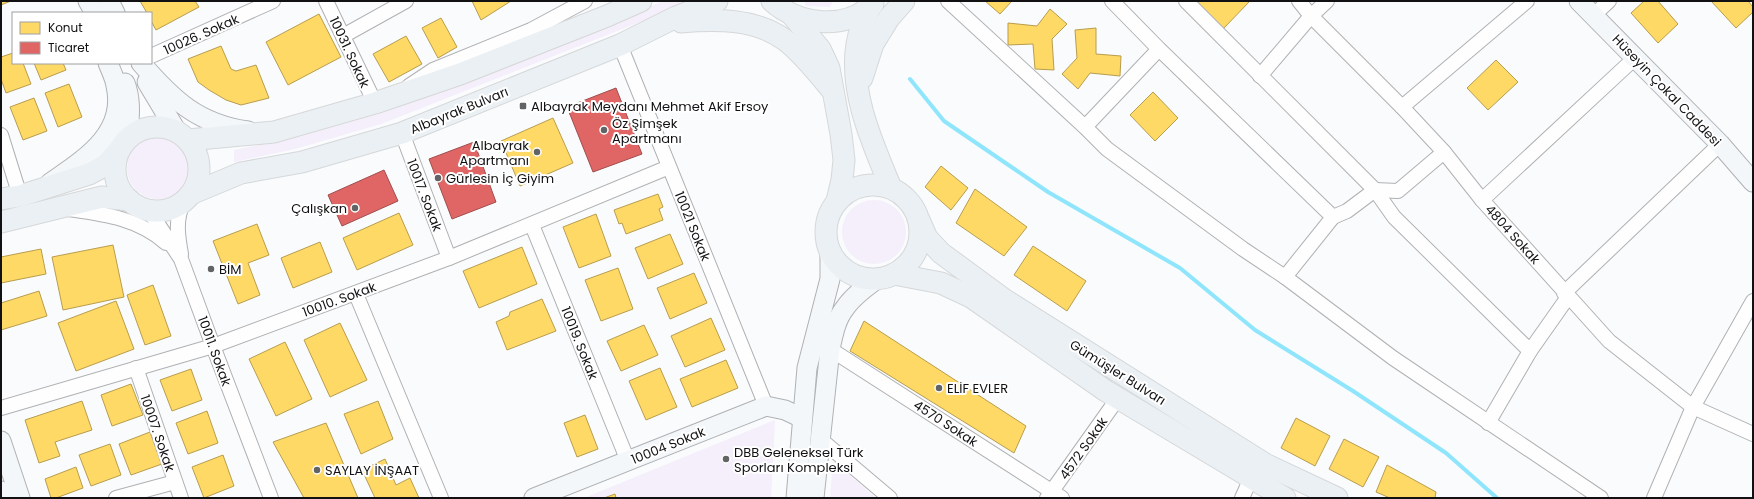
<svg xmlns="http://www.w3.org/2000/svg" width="1754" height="499" font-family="Poppins,sans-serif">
  <rect width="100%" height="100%" fill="#f9fbfd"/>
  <g fill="#f5eefb">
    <polygon points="663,1 689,1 640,22 381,124 295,149 234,162 234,150 294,138 379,114 523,61"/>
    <polygon points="805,1 831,1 832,3 830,7 807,6 805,5"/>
    <circle cx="158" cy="168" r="31"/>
    <circle cx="874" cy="232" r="32"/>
    <polygon points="775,420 771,498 584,498"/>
    <polygon points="833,461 876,498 830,498"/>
  </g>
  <g fill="#ffd966" stroke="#b89d4d">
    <polygon points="1,1 11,1 1,5"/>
    <polygon points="140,1 195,1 199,7 156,30 151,21 151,13 147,13"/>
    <polygon points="472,1 511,1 481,20"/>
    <polygon points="985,1 1025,1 1012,1 1000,14"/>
    <polygon points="1199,1 1248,1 1249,2 1223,29 1197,3"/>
    <polygon points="1644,1 1658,1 1678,24 1658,43 1631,13"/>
    <polygon points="1711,1 1748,1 1753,7 1753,12 1736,28"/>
    <polygon points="1050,9 1067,24 1052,39 1054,70 1035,69 1033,44 1008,45 1008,23 1037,26"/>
    <polygon points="319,14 341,57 288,85 266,42"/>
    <polygon points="441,18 457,47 438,58 422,28"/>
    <polygon points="1096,28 1096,54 1121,56 1120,76 1090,73 1078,89 1062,74 1077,58 1075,30"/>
    <polygon points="406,36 422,64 389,82 373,54"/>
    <polygon points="221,46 231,69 236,71 256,65 269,98 241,105 226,100 209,90 198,82 188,59"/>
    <polygon points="13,53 13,63 23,63 31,84 6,93 1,79 1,57"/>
    <polygon points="1496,60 1518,82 1488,110 1467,88"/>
    <polygon points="34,63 63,63 66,70 41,80"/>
    <polygon points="69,84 82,117 58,127 45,93"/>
    <polygon points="1153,92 1178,118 1155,141 1130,115"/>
    <polygon points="34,98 47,131 23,140 10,107"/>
    <polygon points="553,118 573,163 520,186 501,141"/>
    <polygon points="941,166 968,188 951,210 925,187"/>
    <polygon points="975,189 1027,227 1004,256 956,223"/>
    <polygon points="658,194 663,207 659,209 663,220 626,234 622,223 619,224 614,210"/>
    <polygon points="399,213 413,245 357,270 343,238"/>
    <polygon points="596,214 611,256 579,268 563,227"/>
    <polygon points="257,224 269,255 248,263 260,295 238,304 213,241"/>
    <polygon points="670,234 683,264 648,279 635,248"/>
    <polygon points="320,242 332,272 293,288 281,258"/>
    <polygon points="113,245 124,297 63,310 52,257"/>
    <polygon points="1033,246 1086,281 1067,311 1014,275"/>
    <polygon points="522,247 537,284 479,308 463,271"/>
    <polygon points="41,249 46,274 1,283 1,257"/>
    <polygon points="618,268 633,309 601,321 585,280"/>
    <polygon points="694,273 707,303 670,319 657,288"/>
    <polygon points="153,285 171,336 145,345 127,295"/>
    <polygon points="39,291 47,316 1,330 1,303"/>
    <polygon points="542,299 556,331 507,350 496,322 509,316 510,312"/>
    <polygon points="116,301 134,349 76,371 58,323"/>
    <polygon points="711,318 725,350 685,367 671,336"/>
    <polygon points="864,321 1026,426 1014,453 850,351"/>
    <polygon points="340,323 367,380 330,397 304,340"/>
    <polygon points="644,325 658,355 621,371 607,341"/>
    <polygon points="285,342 312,399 276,416 249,359"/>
    <polygon points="726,360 738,388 692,407 680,379"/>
    <polygon points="660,368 677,407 646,420 629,381"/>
    <polygon points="191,369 202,400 172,411 160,380"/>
    <polygon points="131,384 143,415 112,426 101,395"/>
    <polygon points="82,401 92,430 55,442 60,456 39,463 25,420"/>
    <polygon points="378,401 393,439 361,454 344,414"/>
    <polygon points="207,411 218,443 188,454 176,423"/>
    <polygon points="585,415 598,449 577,457 564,423"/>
    <polygon points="1296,418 1330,436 1315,466 1281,448"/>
    <polygon points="326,423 358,498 304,498 273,442"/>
    <polygon points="150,432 162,464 131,475 119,444"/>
    <polygon points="1344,439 1379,457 1363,487 1329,469"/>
    <polygon points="110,444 121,475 91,486 79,455"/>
    <polygon points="223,455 234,486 204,498 192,467"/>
    <polygon points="385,459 396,485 410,478 419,498 375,498 362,470"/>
    <polygon points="1387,465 1436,492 1435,498 1390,498 1376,492"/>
    <polygon points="76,467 83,488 56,498 51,498 45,479"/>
    <polygon points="615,494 616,498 604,498"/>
  </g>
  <g fill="#e06666" stroke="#a24c4d">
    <polygon points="616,88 642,154 593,172 567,107"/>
    <polygon points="474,142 496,202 452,219 429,159"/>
    <polygon points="384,170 398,201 342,226 328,195"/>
  </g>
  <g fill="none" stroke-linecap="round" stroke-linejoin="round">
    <polyline stroke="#8fe6fc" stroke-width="4" points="910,79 944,121 1048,192 1180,268 1255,330 1353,391 1446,453 1497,498"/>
    <defs>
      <g id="street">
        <polyline points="326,1 375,103"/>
        <polyline points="948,1 1085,127 1107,149 1243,249 1285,277 1393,358 1601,498"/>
        <polyline points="1112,1 1159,49 1333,217 1347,211 1375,190 1398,191 1444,152"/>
        <polyline points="1186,1 1375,190 1394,217 1530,351"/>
        <polyline points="1299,1 1311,16 1402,107 1444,152 1482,200 1609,341 1693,407 1753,434"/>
        <polyline points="1594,15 1609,1"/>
        <polyline points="343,36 406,1"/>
        <polyline points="620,45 766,406"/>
        <polyline points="151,56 273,1"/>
        <polyline points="1260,76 1311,16 1327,1"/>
        <polyline points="409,86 433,70 531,30 585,1"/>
        <polyline points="1402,107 1527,1"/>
        <polyline points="1085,127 1159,49"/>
        <polyline points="402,133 449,258"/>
        <polyline points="1,135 20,196"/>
        <polyline points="1482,200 1636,57"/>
        <path d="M68,209C103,214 138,218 166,243"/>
        <polyline points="148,209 181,259 213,346 271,498"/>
        <polyline points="532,225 628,461"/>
        <path d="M181,254C178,237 175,220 183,203"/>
        <polyline points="1285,277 1333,217"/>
        <polyline points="1564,293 1720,144"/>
        <polyline points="356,294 441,498"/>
        <polyline points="830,349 1062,498"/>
        <polyline points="136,368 181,498"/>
        <polyline points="1,408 213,346 449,258 669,167"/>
        <polyline points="1488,423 1530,351 1568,297"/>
        <polyline points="819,438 890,498"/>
        <polyline points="116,498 175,482"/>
        <polyline points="1047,498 1118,398"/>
        <polyline points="1242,498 1251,478"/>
        <polyline points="1654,498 1693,407 1753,301"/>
      </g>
      <g id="secondary">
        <polyline points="88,1 95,13"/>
        <polyline points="109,1 115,13"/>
        <polyline points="1579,1 1720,144 1753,182"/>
        <path d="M141,63C173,100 198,124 248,131"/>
        <polyline points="147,82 177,132"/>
        <path d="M125,83C132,101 129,119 128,139"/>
        <path d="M50,183C83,160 127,134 116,86C115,78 111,71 108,63"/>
        <polyline points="1,441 20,498"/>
        <polyline points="1,491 3,498"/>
        <polyline points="534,498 766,406 785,410 802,418"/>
        <polyline points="796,498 807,368 830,279 830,253"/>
        <path d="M814,498L830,349C833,335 836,319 845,308C853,296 866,287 877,279"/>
      </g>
      <g id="primary">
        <path d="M772,1C798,25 846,31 873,4"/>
        <path d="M871,6C865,18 859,30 857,44C849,93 873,144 891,188"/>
        <polyline points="792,15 820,49 829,68 841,134 844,160 842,180 837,201"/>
        <path d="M681,22C715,19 755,18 785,40C802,53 817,72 831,89"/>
        <polyline points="862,78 873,44 889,18 904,1"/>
        <circle cx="157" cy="169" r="42"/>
        <polyline points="188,140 274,132 375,103 460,74 607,16 641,1"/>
        <circle cx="873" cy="232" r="47"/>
        <polyline points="193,193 241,173 302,162 402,133 620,45 676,17 717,1"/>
        <polyline points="1,199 20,196 89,174 106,165 120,149"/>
        <polyline points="919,220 927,238 941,253 1005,300 1265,464 1337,498"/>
        <polyline points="1,222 102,197 129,200"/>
        <polyline points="894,274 941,283 971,297 1106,391 1285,498"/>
      </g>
    </defs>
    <use href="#street" stroke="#b0b1b3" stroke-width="16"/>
    <use href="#secondary" stroke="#b0b1b3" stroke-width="21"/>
    <use href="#primary" stroke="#d6d7d8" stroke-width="23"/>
    <use href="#street" stroke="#fefeff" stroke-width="14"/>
    <use href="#secondary" stroke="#f4f7fa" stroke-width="19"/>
    <use href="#primary" stroke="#eaf0f4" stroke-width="21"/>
  </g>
  <g fill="#626365" stroke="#fff" stroke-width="1.5">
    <rect x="519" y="102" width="8" height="8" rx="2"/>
    <circle cx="604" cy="130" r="4"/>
    <circle cx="537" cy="152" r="4"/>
    <circle cx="438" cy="178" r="4"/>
    <circle cx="355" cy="208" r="4"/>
    <circle cx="211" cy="269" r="4"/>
    <circle cx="939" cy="388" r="4"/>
    <circle cx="726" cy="459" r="4"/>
    <circle cx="317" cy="470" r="4"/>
  </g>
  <g text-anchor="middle" stroke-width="4" stroke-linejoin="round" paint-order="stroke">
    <g font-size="13" fill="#111113" stroke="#fff">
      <text transform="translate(201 34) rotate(-24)" y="5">10026. Sokak</text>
      <text transform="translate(350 52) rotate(65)" y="5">10031. Sokak</text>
      <text transform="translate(1667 90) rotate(46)" y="5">Hüseyin Çokal Caddesi</text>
      <text transform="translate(459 110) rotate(-22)" y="5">Albayrak Bulvarı</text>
      <text transform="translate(425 195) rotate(69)" y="5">10017. Sokak</text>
      <text transform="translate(693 226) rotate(68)" y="5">10021 Sokak</text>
      <text transform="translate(1513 234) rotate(48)" y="5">4804 Sokak</text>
      <text transform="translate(339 299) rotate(-20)" y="5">10010. Sokak</text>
      <text transform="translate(580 343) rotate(68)" y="5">10019. Sokak</text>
      <text transform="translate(215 351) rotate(70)" y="5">10011. Sokak</text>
      <text transform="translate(1118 372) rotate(32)" y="5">Gümüşler Bulvarı</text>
      <text transform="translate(946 423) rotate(33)" y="5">4570 Sokak</text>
      <text transform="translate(158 433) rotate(71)" y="5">10007. Sokak</text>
      <text transform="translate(668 445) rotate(-22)" y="5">10004 Sokak</text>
      <text transform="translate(1083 448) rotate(-55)" y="5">4572 Sokak</text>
    </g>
    <g font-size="13" fill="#111113" stroke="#fff" text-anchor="start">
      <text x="531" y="111">Albayrak Meydanı Mehmet Akif Ersoy</text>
      <text x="612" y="128">Öz Şimşek<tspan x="612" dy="15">Apartmanı</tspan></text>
      <text x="529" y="150" text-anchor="end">Albayrak<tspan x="529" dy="15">Apartmanı</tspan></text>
      <text x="446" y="183">Gürlesin İç Giyim</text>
      <text x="347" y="213" text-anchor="end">Çalışkan</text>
      <text x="219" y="274">BİM</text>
      <text x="947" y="393">ELİF EVLER</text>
      <text x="734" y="457">DBB Geleneksel Türk<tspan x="734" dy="15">Sporları Kompleksi</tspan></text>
      <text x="325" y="475">SAYLAY İNŞAAT</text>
    </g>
  </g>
  <rect width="1754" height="499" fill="none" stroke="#111113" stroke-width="4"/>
  <rect x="12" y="12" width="140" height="52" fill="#ffffff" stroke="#a0a0a1"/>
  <rect x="20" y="22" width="20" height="12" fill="#ffd966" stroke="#a0a0a1"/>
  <text x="48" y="32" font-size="12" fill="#111113">Konut</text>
  <rect x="20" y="42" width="20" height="12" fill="#e06666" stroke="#a0a0a1"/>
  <text x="48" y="52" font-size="12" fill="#111113">Ticaret</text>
</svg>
